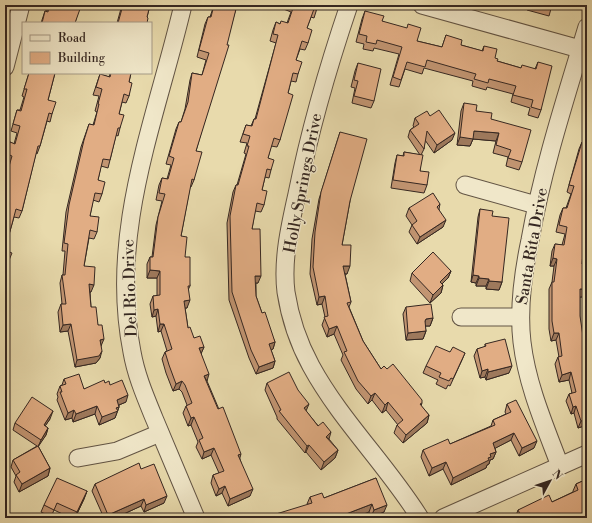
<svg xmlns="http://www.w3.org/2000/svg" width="592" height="523" font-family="'Libre Bodoni',serif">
  <rect width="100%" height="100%" fill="#e8daac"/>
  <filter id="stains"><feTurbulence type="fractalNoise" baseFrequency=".005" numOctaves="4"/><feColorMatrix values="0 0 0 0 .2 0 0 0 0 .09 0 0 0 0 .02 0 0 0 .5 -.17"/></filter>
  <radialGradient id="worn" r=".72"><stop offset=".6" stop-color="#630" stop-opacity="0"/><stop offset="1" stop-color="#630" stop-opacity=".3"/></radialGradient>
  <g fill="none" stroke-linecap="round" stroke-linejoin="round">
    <defs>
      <g id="minor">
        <path d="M183,5C156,120 108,232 132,352C136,375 145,396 154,418C168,451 182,485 196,518"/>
        <path d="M349,5C328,67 310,129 297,194C290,225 282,260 286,292C290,318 299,344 311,366C341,421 387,465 420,518"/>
        <polyline points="422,5 587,51"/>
        <polyline points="5,67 21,5"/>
        <polyline points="465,185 536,205"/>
        <polyline points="461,317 520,317"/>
        <polyline points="78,458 117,451 160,433"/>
        <path d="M560,466C545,426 527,385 522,342C518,308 523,273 530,240C543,167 566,97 587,27"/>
        <polyline points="443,518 587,454"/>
      </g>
    </defs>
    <use href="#minor" stroke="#625444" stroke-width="19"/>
    <use href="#minor" stroke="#f0e7c9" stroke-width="17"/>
  </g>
  <g fill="#c29572" stroke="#352721">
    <polygon points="47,5 80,5 75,23 41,23 45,11 47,11"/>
    <polygon points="122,5 155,5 154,7 150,6 147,17 147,23 117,23"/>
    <polygon points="214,5 223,6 223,5 244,5 243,7 237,5 196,151 194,180 191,187 190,187 181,236 190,286 188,290 187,308 185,308 188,328 194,338 204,347 201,353 207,381 240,459 250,496 228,506 222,493 216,496 211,483 213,475 219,473 211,455 202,459 196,447 198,442 191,425 188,426 183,413 186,406 187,405 182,392 179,389 173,391 166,373 162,359 165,352 167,351 161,331 158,332 156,316 152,317 150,304 153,296 157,296 157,278 147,278 147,264 150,257 152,257 156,225 162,201 156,200 159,185 162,178 167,179 171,165 166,164 176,129 179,122 181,122 185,109 190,80 192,73 202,75 206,60 197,57 205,24 208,17 210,17"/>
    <polygon points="282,5 318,5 314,18 311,17 307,28 308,43 305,50 300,49 296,60 298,74 296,82 291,81 288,93 280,140 277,147 271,146 268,158 271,170 269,178 265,177 262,190 264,205 261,212 255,211 252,229 258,283 256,283 256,296 262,313 275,342 273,349 271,350 275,361 273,368 256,374 249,358 229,300 227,223 233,192 236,185 237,185 246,154 244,153 247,143 240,142 246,125 251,126 254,119 255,119 276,43 270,41 273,30 276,22 280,24 287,23 291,12 281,8"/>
    <polygon points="529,5 552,5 549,16 527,10"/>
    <polygon points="365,11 417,41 442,47 446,35 461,45 482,51 484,46 497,61 521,68 535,69 538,62 541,110 538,118 528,115 530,108 511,102 513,94 487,87 486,90 472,86 473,81 424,68 422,74 405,69 399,87 390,85 399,54 374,48 373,51 363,49 364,44 356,42 362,19"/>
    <polygon points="358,63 374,101 371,108 352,103 355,88 351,87 355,71"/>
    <polygon points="29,73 55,73 48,100 52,114 50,122 47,121 40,146 37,154 36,153 22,211 19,218 14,217 6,245 7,251 5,271 6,176 9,163 5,162 5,159 10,142 14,144 17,133 11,131 17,110 20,110 24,97 22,96"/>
    <polygon points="110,73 131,73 129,82 129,96 126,103 122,102 119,114 120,128 118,136 116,135 110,160 108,168 101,166 98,180 102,194 99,202 93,200 90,216 97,232 94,239 89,238 84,266 91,292 90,292 91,307 98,325 101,346 100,358 96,363 75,367 68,331 60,332 58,312 61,304 62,304 60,283 62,275 63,275 65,251 62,251 66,212 81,147 89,124 93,125 97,112 95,111 99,96 93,95 100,74 109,77"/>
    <polygon points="464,103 476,111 491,119 522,162 519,170 506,166 508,157 493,153 496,141 473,139 470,146 457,145 461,111"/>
    <polygon points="430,116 452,140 434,153 425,140 424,149 421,155 420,171 427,185 424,193 391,188 395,163 397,155 403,156 404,152 420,155 408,137 410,130 414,127 413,126 415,118"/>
    <polygon points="587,117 587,129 584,128"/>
    <polygon points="340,132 350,201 342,245 347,274 345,274 351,302 349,307 363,341 381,369 387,369 422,403 421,406 429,415 427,423 403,443 394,433 397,425 398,425 386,410 382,413 372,400 368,404 356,389 341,360 343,355 334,334 327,337 322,325 325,317 322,304 317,305 310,274 312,239 319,199"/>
    <polygon points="587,138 587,246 585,251 583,250 582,264 587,264 587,279 585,284 585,289 582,297 580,297 580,316 587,425 578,428 574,413 571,414 566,401 569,394 572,393 569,380 559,382 555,364 558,357 559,357 556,340 551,341 549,329 549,289 552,282 554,266 550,266 552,251 555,244 562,245 565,234 556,232 560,215 563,208 566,208 571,194 567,192 579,149 582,142 586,143"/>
    <polygon points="440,204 439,209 443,227 417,244 409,232 412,225 406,216 409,208"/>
    <polygon points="480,209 492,216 502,282 499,290 486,289 486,286 476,286 476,283 471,282 478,217"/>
    <polygon points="451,271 448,278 442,284 443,285 441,293 430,303 410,281 412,273"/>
    <polygon points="406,307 433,318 430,326 425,326 426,331 423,339 406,340 403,314"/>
    <polygon points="485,344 509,373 486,380 485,377 480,378 474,356 477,349 485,347"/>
    <polygon points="450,352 465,353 462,360 450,386 448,385 446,389 436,384 438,380 423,373 426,366"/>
    <polygon points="64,379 84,389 105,383 110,385 126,402 119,405 119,407 115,418 99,425 95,414 73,422 72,418 65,420 57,400 58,397 57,394 60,386 62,385"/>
    <polygon points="267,383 306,411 329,439 338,450 335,458 321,470 306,452 305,453 277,419 277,417 265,390"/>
    <polygon points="507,404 534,448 519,456 511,440 495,448 496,452 493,459 490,460 489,464 487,465 486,468 451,485 443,469 429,476 421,457 423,450 450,444 491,426 493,420 506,414 505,412"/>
    <polygon points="50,419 45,426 48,428 46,435 38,446 50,468 48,476 19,492 14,482 16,476 11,467 13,460 37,446 13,430 15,423"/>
    <polygon points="141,469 164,503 144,512 141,506 115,518 104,518 92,491 95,484"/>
    <polygon points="376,478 384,512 371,517 369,512 307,504 310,497 324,498"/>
    <polygon points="587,479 587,518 515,518 518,510 552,502 573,492 573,491 576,484"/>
    <polygon points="87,491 84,499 75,518 71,518 54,510 51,517 41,512 44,505"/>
  </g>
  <g fill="#9e795c" stroke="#352721">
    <polygon points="474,131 499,133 496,141 473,139 470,146 457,145 460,137"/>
    <polygon points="455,133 452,140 434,153 437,145"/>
    <polygon points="446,220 443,227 417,244 420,237"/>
    <polygon points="553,258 557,259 554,266 550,266"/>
    <polygon points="343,266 350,266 347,274 340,273"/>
    <polygon points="150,270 160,271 157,278 147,278"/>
    <polygon points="451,271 448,278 437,289 440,282"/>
    <polygon points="473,275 479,276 476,283 471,282"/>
    <polygon points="255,276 261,276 258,283 253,283"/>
    <polygon points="585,277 587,277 587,279 585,284"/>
    <polygon points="479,278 489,279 486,286 476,286"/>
    <polygon points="489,281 502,282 499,290 486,289"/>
    <polygon points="89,284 94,285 91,292 86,292"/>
    <polygon points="443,285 441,293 430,303 433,295"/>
    <polygon points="580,289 585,289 582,297 577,297"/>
    <polygon points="325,296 322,304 317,305 319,297"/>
    <polygon points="190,300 187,308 181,308 184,301"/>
    <polygon points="158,309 156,316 152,317 154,310"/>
    <polygon points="433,318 430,326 424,326 425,321 426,319"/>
    <polygon points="71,324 68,331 60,332 63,325"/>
    <polygon points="160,324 164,324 161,331 158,332"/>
    <polygon points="337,326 334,334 327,337 329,329"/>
    <polygon points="426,331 423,339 406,340 408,333"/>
    <polygon points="554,333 559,333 556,340 551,341"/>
    <polygon points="104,339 101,346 100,340"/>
    <polygon points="275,342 273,349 267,352 269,344"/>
    <polygon points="204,347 201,354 199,348"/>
    <polygon points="102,351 100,358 96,363 75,367 77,360"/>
    <polygon points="275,361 273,368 256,374 259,367"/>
    <polygon points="512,366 509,373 486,380 488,372"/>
    <polygon points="488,369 485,377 480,378 482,371"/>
    <polygon points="571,372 569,380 559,382 562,375"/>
    <polygon points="209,374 207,381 204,376"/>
    <polygon points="182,381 179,389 173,391 176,384"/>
    <polygon points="375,393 372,400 368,404 371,396"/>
    <polygon points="128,395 126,402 114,407 117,400"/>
    <polygon points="388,402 386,410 382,413 385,405"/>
    <polygon points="309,404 306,411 304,408"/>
    <polygon points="97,406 95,414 73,422 76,414"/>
    <polygon points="576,406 574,413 571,414 573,407"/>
    <polygon points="119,407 115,418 99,425 102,417 116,408"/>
    <polygon points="74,410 72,418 65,420 68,413"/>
    <polygon points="53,411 50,419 41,432 44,425"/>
    <polygon points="429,415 427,423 403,443 406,435"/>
    <polygon points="194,417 191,425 188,426 191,418"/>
    <polygon points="587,419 587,425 578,428 581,421"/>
    <polygon points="48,428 46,435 38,447 41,440"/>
    <polygon points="331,432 329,439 326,437"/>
    <polygon points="514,433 511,440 490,451 493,443"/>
    <polygon points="537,441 534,448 519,456 522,448"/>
    <polygon points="309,445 306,452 305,453 307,446"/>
    <polygon points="214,448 211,455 202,459 204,452"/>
    <polygon points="338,450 335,458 321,470 324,462"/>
    <polygon points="496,452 493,459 490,460 489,464 487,465 486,468 451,485 453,478 490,454"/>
    <polygon points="241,454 239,461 238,455"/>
    <polygon points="446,462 443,469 429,476 432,468"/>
    <polygon points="50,468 48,476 19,492 22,484"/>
    <polygon points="225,486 222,493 216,496 219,489"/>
    <polygon points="253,489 250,496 228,506 230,499"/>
    <polygon points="87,491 84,499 75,518 77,512"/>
    <polygon points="167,496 164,503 144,512 146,505"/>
    <polygon points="144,499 141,506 115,518 107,518 108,515"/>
    <polygon points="372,504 369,512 353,518 345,518 346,514"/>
    <polygon points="387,505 384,512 371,517 374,510"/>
    <polygon points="587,514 587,518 578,518"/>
  </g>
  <g fill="#e1ad84" stroke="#352721">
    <polygon points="49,5 80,5 80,9 75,23 42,23 45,11 48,12"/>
    <polygon points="123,5 150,5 147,17 148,18 147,23 118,23"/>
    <polygon points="214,5 220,5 223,6 223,5 237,5 227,45 229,45 196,151 202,152 194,180 192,179 181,236 187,237 185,257 190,257 190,286 188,286 190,300 184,301 188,328 190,327 194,338 200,336 204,347 199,348 209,374 204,376 218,409 223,407 241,454 238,455 253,489 230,499 225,486 219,489 213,475 224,471 214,448 204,452 199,440 203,438 194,417 191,418 186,406 192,403 185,385 182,381 176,384 169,365 165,352 172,349 164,324 160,324 158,309 154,310 153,296 160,295 160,271 150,270 150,257 153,257 158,217 165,194 159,193 162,178 168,179 174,158 169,156 179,122 181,122 188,102 192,73 202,75 209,53 199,50 208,17 211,17"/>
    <polygon points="294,5 318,5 316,10 314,9 307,28 312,30 308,43 302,41 296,60 302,62 298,74 293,73 288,93 293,95 280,140 274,138 268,158 274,160 271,170 267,169 262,190 267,191 264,205 257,203 252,229 260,229 261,276 255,276 256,296 262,313 265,312 275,342 269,344 275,361 259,367 251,350 232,292 230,216 236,185 238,185 249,146 247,146 250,136 243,134 246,125 252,126 254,119 256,119 278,35 273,34 276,22 280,24 281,21 288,23"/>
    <polygon points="538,5 552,5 551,8"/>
    <polygon points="365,11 384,16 382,21 407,28 408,24 421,28 417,41 442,47 446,35 462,40 461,45 483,51 484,46 497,49 495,58 498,59 497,61 521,68 522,65 536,69 538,62 552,66 541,110 531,107 533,100 513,95 516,86 489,79 488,83 474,79 476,74 427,60 425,67 407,62 401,80 393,77 402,47 377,40 376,44 366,42 367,36 359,34"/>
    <polygon points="358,63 381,69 374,101 354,96 358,81 354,80"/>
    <polygon points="29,73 55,73 48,100 56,102 52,114 49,113 40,146 38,146 22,211 16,209 12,224 6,245 9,246 7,251 12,253 5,270 5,176 6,177 12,156 7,154 10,142 15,144 20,126 13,124 17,110 21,111 27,89 24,89"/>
    <polygon points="111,73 131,73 129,82 132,83 129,96 124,94 119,114 124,115 120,128 118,128 110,160 103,159 98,180 105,182 102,194 95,193 90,216 99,217 97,232 90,230 84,266 95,267 94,285 89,284 91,307 96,307 98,325 102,325 104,339 100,340 102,351 99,356 77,360 71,324 63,325 61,304 66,304 62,275 65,275 68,244 64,243 69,205 84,140 89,124 94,125 99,104 98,104 102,89 96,87 100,74 110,77"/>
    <polygon points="464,103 477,105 476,111 492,113 491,119 531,130 522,162 508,158 511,150 496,145 499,133 474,131 473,139 460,137"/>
    <polygon points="439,110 455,133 437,145 427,131 424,149 410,130 419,124 415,118 427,111 430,116"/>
    <polygon points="340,132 367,139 350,201 342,245 351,245 350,266 343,266 351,302 347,303 363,341 381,369 384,366 387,369 393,364 422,400 422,403 420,404 429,415 406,435 397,425 403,420 388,402 385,405 375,393 371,396 358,381 344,352 347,351 337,326 329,329 324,317 328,316 325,296 319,297 313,267 315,232 321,192"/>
    <polygon points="587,140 587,243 584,242 582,264 587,264 587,277 585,277 585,289 580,289 580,316 585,350 587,350 587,419 581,421 576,406 573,407 569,394 576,392 571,372 562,375 558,357 562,356 559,333 554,333 552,321 552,282 554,282 557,259 553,258 555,244 564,245 567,227 559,225 563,208 567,208 574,186 569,185 582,142 586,143"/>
    <polygon points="404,152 423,155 420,171 429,172 427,185 393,180 397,155 404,156"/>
    <polygon points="433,193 440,204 437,207 446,220 420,237 412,225 417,221 409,208"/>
    <polygon points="480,209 493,211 492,216 509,218 502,282 489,281 489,279 479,278 479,276 473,275"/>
    <polygon points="433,252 451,271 440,282 443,285 433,295 412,273"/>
    <polygon points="431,304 433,318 426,319 425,321 426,331 408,333 406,307"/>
    <polygon points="505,339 512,366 488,372 488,369 482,371 477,349 486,346 485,344"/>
    <polygon points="436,346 450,352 453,347 465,353 453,379 451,378 449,381 439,377 441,373 426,366"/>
    <polygon points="289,372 298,390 309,404 304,408 318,426 323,422 331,432 326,437 338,450 324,462 309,445 307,446 279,411 281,410 267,383"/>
    <polygon points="79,374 84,389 104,380 105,383 109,381 110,385 122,380 128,395 117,400 119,407 116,408 118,411 102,417 97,406 76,414 74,410 68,413 60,392 62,392 60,386 66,384 64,379"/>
    <polygon points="32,397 53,411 44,425 48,428 41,440 15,423"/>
    <polygon points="516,400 537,441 522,448 514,433 493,443 496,452 490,454 491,457 488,458 489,460 453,478 446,462 432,468 423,450 448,439 450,444 495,425 493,420 511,412 507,404"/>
    <polygon points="38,446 50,468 22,484 16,475 20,472 13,460"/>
    <polygon points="139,463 141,469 154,464 167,496 146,505 144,499 108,515 95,484"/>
    <polygon points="57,478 87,491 77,512 57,503 54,510 44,505"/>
    <polygon points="376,478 387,505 374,510 372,504 346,514 348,518 263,518 312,503 310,497 322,493 324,498"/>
    <polygon points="587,479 587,514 578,518 522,518 518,510 549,495 552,502 578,490 576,484"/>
  </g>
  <g text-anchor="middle" stroke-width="3" stroke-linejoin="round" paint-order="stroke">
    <g font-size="16" fill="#352721" stroke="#f0e7c9">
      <text transform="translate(302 183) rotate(-79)" y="6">Holly Springs Drive</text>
      <text transform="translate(531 246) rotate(-80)" y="6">Santa Rita Drive</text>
      <text transform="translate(129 288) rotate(-92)" y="6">Del Rio Drive</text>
    </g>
  </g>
  <rect width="592" height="523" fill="none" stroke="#e8daac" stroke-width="20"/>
  <rect x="6" y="6" width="580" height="511" fill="none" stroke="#352721" stroke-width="2"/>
  <rect x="10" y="10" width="572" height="503" fill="none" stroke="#352721"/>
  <rect x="22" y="22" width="130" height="52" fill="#f0e7c9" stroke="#a59a86"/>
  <rect x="30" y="35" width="20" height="6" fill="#f0e7c9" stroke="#a59a86"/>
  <text x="58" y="42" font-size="12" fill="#352721">Road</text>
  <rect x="30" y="52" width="20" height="12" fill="#e1ad84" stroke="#a59a86"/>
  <text x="58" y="62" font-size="12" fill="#352721">Building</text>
  <g transform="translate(550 481) rotate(50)" stroke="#f0e7c9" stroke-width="3" paint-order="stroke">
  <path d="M0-3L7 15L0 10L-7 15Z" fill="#352721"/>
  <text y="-6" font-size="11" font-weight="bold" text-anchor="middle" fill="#352721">N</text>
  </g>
  <rect width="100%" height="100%" filter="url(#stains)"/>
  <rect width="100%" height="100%" fill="url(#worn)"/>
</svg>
